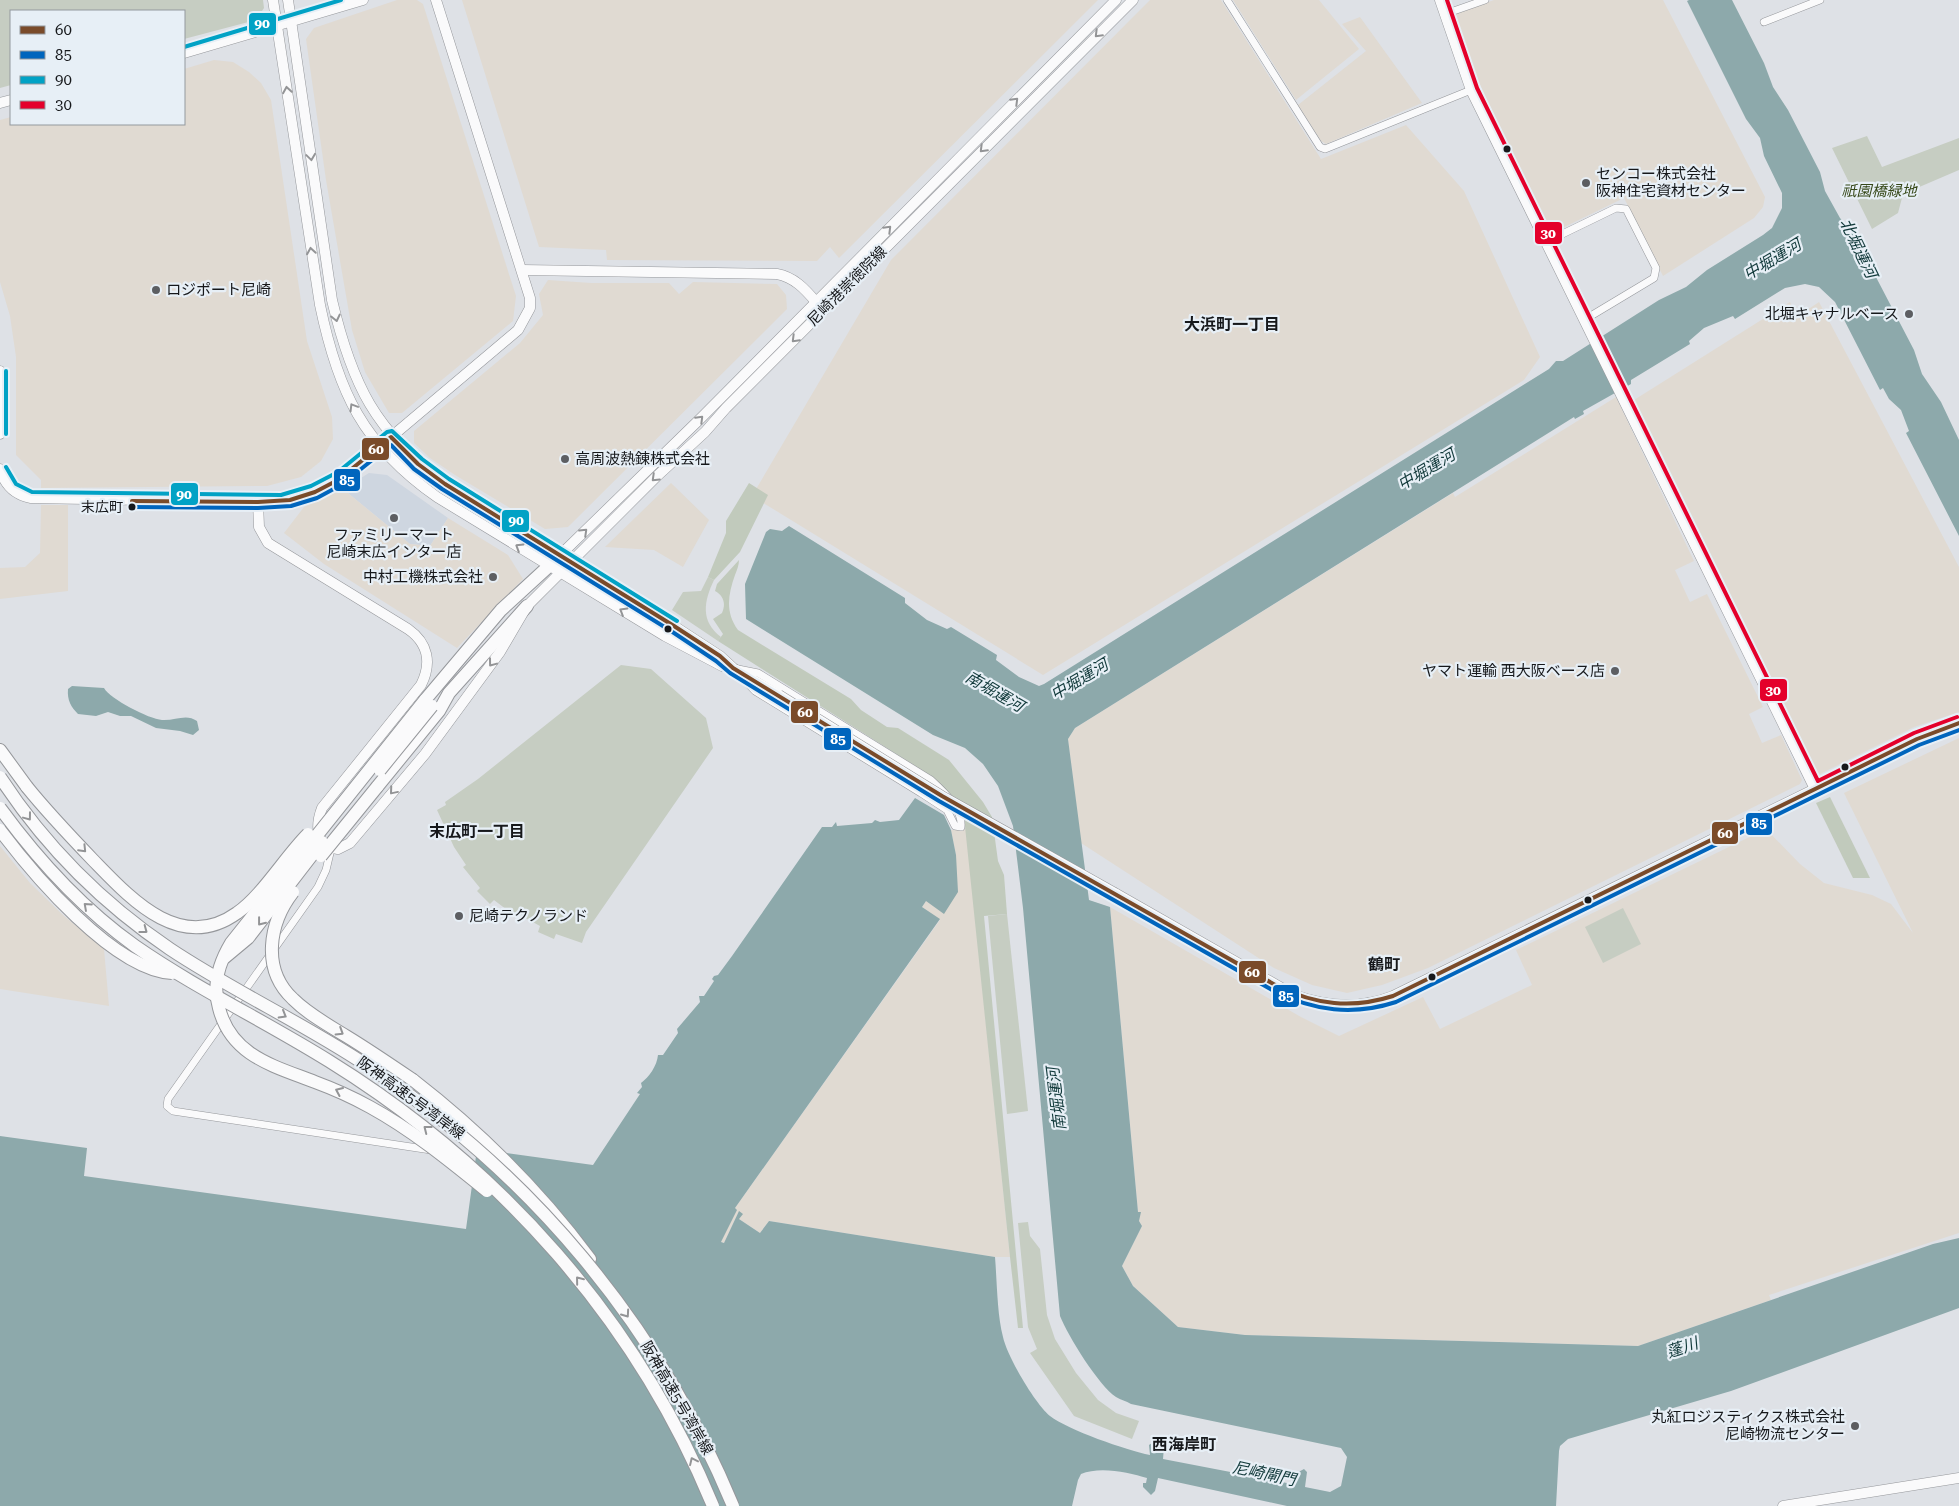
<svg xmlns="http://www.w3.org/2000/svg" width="1959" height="1506" font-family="'Roboto Serif','Noto Sans JP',serif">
  <rect width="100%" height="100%" fill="#dee1e6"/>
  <polygon fill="#ced6e0" points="369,473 387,475 448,518 430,546 410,544 343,489"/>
  <g fill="#e0dad2">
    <polygon points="397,0 417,0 423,4 516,296 513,321 402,413 389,413 365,372 352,330 326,180 306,39 314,28"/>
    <polygon points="462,0 1098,0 839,258 830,247 817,261 607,260 606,250 539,247"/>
    <polygon points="1150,0 1221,0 1321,159 1406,125 1464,191 1540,357 1524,380 1043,675 752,496 891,260"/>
    <polygon points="1233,0 1319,0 1359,49 1296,100"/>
    <polygon points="1494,0 1663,0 1765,197 1763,207 1754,218 1663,276 1624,198 1550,234 1481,87 1454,18 1457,13"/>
    <polygon points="1360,17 1422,103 1326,144 1321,141 1298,105 1366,51 1342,24"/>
    <polygon points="214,60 233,62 249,72 261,83 271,100 307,341 332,417 333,439 321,461 301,477 267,486 41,488 41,480 16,455 16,357 10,316 0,282 0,120 11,117 11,124 184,124 184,69"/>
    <polygon points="548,280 591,283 669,283 679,294 693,282 777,284 786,295 787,309 568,527 545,529 455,475 430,458 414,443 414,431 520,343 543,315 539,294"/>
    <polygon points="1790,302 1794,310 1810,308 1819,302 1959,567 1959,712 1914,727 1820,774 1815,771 1634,400"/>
    <polygon points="1616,397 1694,561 1675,570 1690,602 1707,594 1763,707 1749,714 1762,743 1781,735 1802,780 1800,784 1428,968 1382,985 1347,993 1312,985 1274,968 1081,843 1068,739 1075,728 1453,493 1455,497"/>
    <polygon points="671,483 709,520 683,567 654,550 605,547"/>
    <polygon points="343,489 410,544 430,546 448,518 508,555 523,579 457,648 324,564 284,533 304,507"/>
    <polygon points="41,505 68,505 68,591 0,599 0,568 25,567 40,553"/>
    <polygon points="1959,738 1959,1233 1769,1295 1771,1300 1638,1346 1245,1335 1178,1327 1133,1286 1122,1266 1142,1226 1139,1221 1140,1212 1138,1212 1110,907 1301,1017 1339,1036 1423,997 1440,1029 1532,985 1516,950 1766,829 1800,864 1824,883 1872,895 1891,904 1913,933 1844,793"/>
    <polygon points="966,829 1010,1257 995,1257 769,1221 760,1233 739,1219 739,1211 724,1243 721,1242 735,1208 940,920 922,907 956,855 951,830"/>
    <polygon points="0,846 30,883 63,915 104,949 109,1006 0,989"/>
  </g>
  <g fill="#c6cdc2">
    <polygon points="0,0 263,0 264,8 256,20 184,39 184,11 11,11 11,85 0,88"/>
    <polygon points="1867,136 1882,167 1959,138 1959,170 1903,194 1898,213 1872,229 1832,148"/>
    <path d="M708,577L714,580C704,601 700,621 721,637L718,641L672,610L683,592L701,591Z"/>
    <polygon points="621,665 651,669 706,718 713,748 586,932 582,943 556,934 554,939 538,932 540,926 518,914 516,917 494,900 490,904 477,891 480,888 463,867 466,865 454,847 437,810 446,805 445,802 478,779"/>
    <polygon points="1623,908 1641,944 1603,963 1585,927"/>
    <polygon points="1007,914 1028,1111 1007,1114 988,916"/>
    <polygon points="1028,1222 1030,1236 1040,1249 1047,1315 1055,1339 1076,1373 1098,1400 1116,1413 1139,1421 1132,1439 1074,1416 1030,1353 1037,1349 1028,1327 1018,1223"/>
  </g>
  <g fill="#c1cabc">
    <polygon points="749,483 768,495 740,552 714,580 708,577 726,533 726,521"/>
    <path d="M739,560C739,565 737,570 735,575C728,595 725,612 738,630L851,699L861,710L887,727L898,728L949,760L983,802L992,817L998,861L1004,875L1007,914L984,916L1023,1328H1018L1010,1257L964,817L955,800L931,776L718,641L723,634L713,619L722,613C726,604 724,596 715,591L717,584Z"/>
    <polygon points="1830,797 1870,878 1853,878 1816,803"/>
  </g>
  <g fill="#8da9ab">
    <path d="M1689,0H1732L1764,63L1773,87L1788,110L1820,172L1825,191L1840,218L1853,233L1914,350L1922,374L1941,402L1959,440V536L1906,433L1909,431L1901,410L1889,399L1883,388L1880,390L1835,302L1819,287L1805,284L1785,288L1735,319L1733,316L1704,328L1689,341L1690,344L1631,380V384L1583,411L1584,414L1575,419L1574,417L1075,728L1068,739L1089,900L1110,907L1138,1212H1141L1139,1221L1142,1226L1122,1266L1133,1286L1178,1327L1245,1335L1638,1346L1933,1244L1959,1238V1308L1731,1391L1568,1439L1560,1446L1559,1451L1556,1506H1287L1158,1478L1155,1491L1151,1495L1143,1487V1483H1146L1147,1478C1129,1472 1099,1466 1081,1474L1078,1480L1072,1506H0V1136L87,1148L84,1176L466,1229L477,1149L593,1165L638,1097L640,1094L637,1093L642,1087L641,1083C649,1077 657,1066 658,1055H663L678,1033L677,1029L700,1002L699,996H704L714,981L712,979L714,976L718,975L732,956L822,827H832L836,822L837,826L872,823L875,820L880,822L899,820L915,798L944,815L951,830L956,855L958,892L944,914L926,901L922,907L940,919L735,1208L737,1210L721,1242L724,1243L739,1211L743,1214L739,1219L760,1233L769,1221L995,1257C997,1281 997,1314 1003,1337C1007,1356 1035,1404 1050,1416C1068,1430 1126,1450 1150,1455L1149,1445L1155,1441L1162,1440L1164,1447L1163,1459L1292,1484L1293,1475L1304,1469L1307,1472L1305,1487L1330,1492L1341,1486L1347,1457L1341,1448L1131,1404C1126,1401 1121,1400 1116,1397C1099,1386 1068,1336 1060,1316L1023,908L1013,826L998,786L983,764L965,748L933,735L746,619L745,584L766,532L770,529L782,531L789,526L905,598V603L927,620L947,629L951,627L997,655L996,660L1019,677L1039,686L1044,684L1549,369L1556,361H1563L1659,300L1686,287L1707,270L1763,235L1772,228L1782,208V193L1764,156L1760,138L1746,119L1687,1Z"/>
    <path d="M72,686L104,688C110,699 149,719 162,720C175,721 186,713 197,721L199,730L193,735L180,731L156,728L131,716H120L108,712L96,716L78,714C71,707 67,700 68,689Z"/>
  </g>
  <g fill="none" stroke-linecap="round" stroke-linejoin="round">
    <defs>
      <g id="street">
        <polyline points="1227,0 1320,147 1325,149 1471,90"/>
        <polyline points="1445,14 1485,0"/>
        <polyline points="1764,22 1820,0"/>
        <polyline points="1546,242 1616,208 1626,209 1656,268 1654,278 1584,320"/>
        <path d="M733,668L758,673L931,780C943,791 963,809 961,827L955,826L947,810L921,793L755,691Z"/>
        <polyline points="331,849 326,870 318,887 168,1099 167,1106 173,1111 431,1150"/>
      </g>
      <g id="secondary">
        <path d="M273,0L320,305C338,392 363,445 437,497L665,636L722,666L732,668"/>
        <path d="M288,0L332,300C352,385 375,431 445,484L674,626L720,656L733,668L779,695"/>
        <polyline points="1440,0 1471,90 1815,789"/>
        <polyline points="184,53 363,0"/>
        <polyline points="0,103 11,100"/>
        <path d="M522,270L777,274C794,277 805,289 816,302"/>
        <polyline points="0,371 0,434"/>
        <path d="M0,469C5,486 15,495 31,498L258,502C294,501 323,492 352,470L518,330L530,308V298L436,0"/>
        <path d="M258,502L259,527L268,543L408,629C428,643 432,663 421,685L322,808C317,821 316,834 324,846L338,849L350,843L425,754L500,652L527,606L656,477L705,432L726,408L1133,0"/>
        <polyline points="549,566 702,417 1116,0"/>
        <path d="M1115,893L1294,995C1327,1007 1360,1009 1393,996L1917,739L1959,723"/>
        <polyline points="1783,1506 1959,1478"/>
      </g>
      <g id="highway">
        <polyline points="425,700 501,610 549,566"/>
        <polyline points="0,750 27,787"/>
        <polyline points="377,787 439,711 449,693 527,606"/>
        <path d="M413,1080C479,1131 540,1192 590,1259"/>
      </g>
    </defs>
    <use href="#street" stroke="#95979b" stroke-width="8"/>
    <use href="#secondary" stroke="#95979b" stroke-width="11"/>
    <use href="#highway" stroke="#95979b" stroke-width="14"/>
    <use href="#street" stroke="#fafafb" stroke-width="7"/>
    <use href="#secondary" stroke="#fafafb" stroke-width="10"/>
    <use href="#highway" stroke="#fafafb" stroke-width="12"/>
    <defs>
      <polyline id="secondary-bridge" points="779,695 942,796 1115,893"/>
      <g id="highway-bridge">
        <path d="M425,700L231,943C219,963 212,984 219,1008C231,1056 274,1066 315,1082C334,1089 352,1097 370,1107C412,1130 450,1161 487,1191"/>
        <polyline points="380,770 432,706"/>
        <path d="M0,777C45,846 102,903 170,949C233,991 303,1023 366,1065C530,1172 658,1325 733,1506"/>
        <path d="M27,787C48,813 70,836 93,860C130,898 180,954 237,913C262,896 285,857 308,834"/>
        <path d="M0,808C38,860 83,909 135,946C197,989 265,1021 329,1061C500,1167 636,1319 713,1506"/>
        <path d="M0,830C33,874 114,970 172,973"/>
        <polyline points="321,856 377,787"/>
        <path d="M293,892C269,923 261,969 293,999C308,1014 328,1025 346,1036C369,1050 391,1065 413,1080"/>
        <polyline points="224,958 248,938 322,842"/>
      </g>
    </defs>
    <use href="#secondary-bridge" stroke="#95979b" stroke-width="11" stroke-linecap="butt"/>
    <use href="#highway-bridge" stroke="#95979b" stroke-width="14" stroke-linecap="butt"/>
    <use href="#secondary-bridge" stroke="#fafafb" stroke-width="10"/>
    <use href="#highway-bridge" stroke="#fafafb" stroke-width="12"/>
    <defs>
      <path id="bus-1" d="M132,501L258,502L290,500L315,492L338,480L391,437L418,464L445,484L674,626L720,656L733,668L942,796L1277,986C1316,1005 1352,1009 1393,996L1917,739L1959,723"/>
      <path id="bus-2" d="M132,507L258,508L291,506L317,498L341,485L391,445L414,469L442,489L671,631L716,661L730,673L939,801L1274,991C1314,1011 1353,1016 1396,1002L1919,745L1959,730"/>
      <g id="bus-3">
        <polyline points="184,47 341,0"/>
        <polyline points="6,371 6,434"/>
        <polyline points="6,467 16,484 32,492 281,495 311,486 338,472 387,432 392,431 422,459 449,479 677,621"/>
      </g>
      <polyline id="bus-4" points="1447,0 1477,88 1818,781 1914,733 1957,717"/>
    </defs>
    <use href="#bus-1" stroke="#e7eff6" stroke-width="8"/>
    <use href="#bus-2" stroke="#e7eff6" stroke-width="8"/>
    <use href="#bus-3" stroke="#e7eff6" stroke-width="8"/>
    <use href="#bus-4" stroke="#e7eff6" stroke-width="8"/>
    <use href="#bus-1" stroke="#7a4b2a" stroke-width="4"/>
    <use href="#bus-2" stroke="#0065bd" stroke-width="4"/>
    <use href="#bus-3" stroke="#01a2c5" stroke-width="4"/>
    <use href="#bus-4" stroke="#e4002b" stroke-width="4"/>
  </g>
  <defs><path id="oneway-chevron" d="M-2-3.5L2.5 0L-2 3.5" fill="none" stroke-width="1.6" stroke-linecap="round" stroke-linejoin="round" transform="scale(1.25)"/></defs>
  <g stroke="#939496">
    <use href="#oneway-chevron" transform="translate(1098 34) rotate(135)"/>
    <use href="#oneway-chevron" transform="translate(287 90) rotate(-99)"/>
    <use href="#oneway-chevron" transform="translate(1015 101) rotate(-45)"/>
    <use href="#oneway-chevron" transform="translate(983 149) rotate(135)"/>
    <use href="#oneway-chevron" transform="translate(311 157) rotate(82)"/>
    <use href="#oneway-chevron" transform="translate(888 229) rotate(-45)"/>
    <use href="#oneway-chevron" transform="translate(311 251) rotate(-99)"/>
    <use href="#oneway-chevron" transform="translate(336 318) rotate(77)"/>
    <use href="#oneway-chevron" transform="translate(795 339) rotate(135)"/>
    <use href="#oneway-chevron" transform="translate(353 407) rotate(-121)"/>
    <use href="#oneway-chevron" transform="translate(700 419) rotate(-45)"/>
    <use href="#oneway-chevron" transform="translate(655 478) rotate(136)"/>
    <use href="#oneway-chevron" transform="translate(584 532) rotate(-44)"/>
    <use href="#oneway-chevron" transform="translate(519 547) rotate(-148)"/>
    <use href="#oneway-chevron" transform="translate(623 611) rotate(-149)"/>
    <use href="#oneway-chevron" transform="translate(492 663) rotate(127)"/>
    <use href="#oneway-chevron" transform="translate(393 791) rotate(130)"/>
    <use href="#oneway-chevron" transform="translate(28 817) rotate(53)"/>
    <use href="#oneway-chevron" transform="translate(83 849) rotate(46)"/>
    <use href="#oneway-chevron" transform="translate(87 906) rotate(-138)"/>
    <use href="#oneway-chevron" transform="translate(261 922) rotate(128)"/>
    <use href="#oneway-chevron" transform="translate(144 930) rotate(37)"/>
    <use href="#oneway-chevron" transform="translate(283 1015) rotate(30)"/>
    <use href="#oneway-chevron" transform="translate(340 1032) rotate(32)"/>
    <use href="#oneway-chevron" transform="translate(339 1091) rotate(-156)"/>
    <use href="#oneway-chevron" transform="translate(427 1129) rotate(-142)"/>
    <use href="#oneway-chevron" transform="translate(579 1280) rotate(-129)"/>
    <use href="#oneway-chevron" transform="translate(626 1314) rotate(55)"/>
    <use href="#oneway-chevron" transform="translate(693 1461) rotate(-115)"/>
  </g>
  <g fill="#16181b" stroke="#e7eff6" stroke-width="2">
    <circle cx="1507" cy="149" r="4.5"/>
    <circle cx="132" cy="507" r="4.5"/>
    <circle cx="668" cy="629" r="4.5"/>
    <circle cx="1845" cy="767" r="4.5"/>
    <circle cx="1588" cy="900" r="4.5"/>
    <circle cx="1432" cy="977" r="4.5"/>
  </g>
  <g fill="#5c5e62" stroke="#e7eff6" stroke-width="2">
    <circle cx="1586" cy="183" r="5"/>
    <circle cx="156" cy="290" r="5"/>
    <circle cx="1909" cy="314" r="5"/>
    <circle cx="565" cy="459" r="5"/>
    <circle cx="394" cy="518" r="5"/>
    <circle cx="493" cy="577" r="5"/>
    <circle cx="1615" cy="671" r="5"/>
    <circle cx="459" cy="916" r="5"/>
    <circle cx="1855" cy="1426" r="5"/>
  </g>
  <g text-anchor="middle" stroke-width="4.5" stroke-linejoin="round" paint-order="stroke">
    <g font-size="14" fill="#16181b" stroke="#e7eff6" text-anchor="end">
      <text x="123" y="512">末広町</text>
    </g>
    <g font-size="15" fill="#16181b" stroke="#e7eff6" text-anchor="start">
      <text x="1596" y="179">センコー株式会社<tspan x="1596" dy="17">阪神住宅資材センター</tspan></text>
      <text x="166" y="295">ロジポート尼崎</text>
      <text x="1899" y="319" text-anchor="end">北堀キャナルベース</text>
      <text x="575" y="464">高周波熱錬株式会社</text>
      <text x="394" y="540" text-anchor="middle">ファミリーマート<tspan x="394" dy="17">尼崎末広インター店</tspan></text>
      <text x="483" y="582" text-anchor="end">中村工機株式会社</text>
      <text x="1605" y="676" text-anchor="end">ヤマト運輸 西大阪ベース店</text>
      <text x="469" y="921">尼崎テクノランド</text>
      <text x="1845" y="1422" text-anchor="end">丸紅ロジスティクス株式会社<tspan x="1845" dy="17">尼崎物流センター</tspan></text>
    </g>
    <g font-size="15" font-style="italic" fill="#364819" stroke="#e7eff6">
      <text x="1879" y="196">祇園橋緑地</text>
    </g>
    <g font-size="15" fill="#16181b" stroke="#e7eff6">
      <text transform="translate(847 286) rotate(-45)" y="5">尼崎港崇徳院線</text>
      <text transform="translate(411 1098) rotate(36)" y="5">阪神高速5号湾岸線</text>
      <text transform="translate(677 1398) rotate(60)" y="5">阪神高速5号湾岸線</text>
    </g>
    <g font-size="16" font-style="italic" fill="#123a3b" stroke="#e7eff6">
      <text transform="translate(1859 248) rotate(64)" y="6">北堀運河</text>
      <text transform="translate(1772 259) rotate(-31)" y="6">中堀運河</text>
      <text transform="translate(1426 469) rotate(-31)" y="6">中堀運河</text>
      <text transform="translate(1079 679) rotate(-31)" y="6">中堀運河</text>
      <text transform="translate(995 691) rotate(30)" y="6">南堀運河</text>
      <text transform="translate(1056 1099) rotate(-97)" y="6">南堀運河</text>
      <text transform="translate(1682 1347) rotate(-19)" y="6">蓬川</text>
      <text transform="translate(1264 1473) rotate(12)" y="6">尼崎閘門</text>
    </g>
    <g font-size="16" font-weight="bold" fill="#16181b" stroke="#e7eff6">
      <text x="1232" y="330">大浜町一丁目</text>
      <text x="477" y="837">末広町一丁目</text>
      <text x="1384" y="970">鶴町</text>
      <text x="1184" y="1450">西海岸町</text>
    </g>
  </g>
  <g stroke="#e7eff6" stroke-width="2">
    <rect x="248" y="12" width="29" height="24" rx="5" fill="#01a2c5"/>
    <rect x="1534" y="221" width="29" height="24" rx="5" fill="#e4002b"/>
    <rect x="361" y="437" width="29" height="24" rx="5" fill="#7a4b2a"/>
    <rect x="333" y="468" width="28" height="24" rx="5" fill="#0065bd"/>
    <rect x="170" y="482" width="29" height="24" rx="5" fill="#01a2c5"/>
    <rect x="501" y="509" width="29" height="24" rx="5" fill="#01a2c5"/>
    <rect x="1759" y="678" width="29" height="24" rx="5" fill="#e4002b"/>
    <rect x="790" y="700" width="29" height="24" rx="5" fill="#7a4b2a"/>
    <rect x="823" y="727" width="29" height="24" rx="5" fill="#0065bd"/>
    <rect x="1745" y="812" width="28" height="24" rx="5" fill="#0065bd"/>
    <rect x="1711" y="821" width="28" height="24" rx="5" fill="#7a4b2a"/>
    <rect x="1238" y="960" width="29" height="24" rx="5" fill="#7a4b2a"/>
    <rect x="1272" y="984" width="28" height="24" rx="5" fill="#0065bd"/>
  </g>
  <g font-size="14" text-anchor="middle" font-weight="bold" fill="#fff">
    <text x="262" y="28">90</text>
    <text x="1548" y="238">30</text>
    <text x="376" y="454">60</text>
    <text x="347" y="485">85</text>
    <text x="184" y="499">90</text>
    <text x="516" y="525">90</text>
    <text x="1773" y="695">30</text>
    <text x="805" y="717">60</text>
    <text x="838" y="744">85</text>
    <text x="1759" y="828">85</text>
    <text x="1725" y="838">60</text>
    <text x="1252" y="977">60</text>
    <text x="1286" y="1001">85</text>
  </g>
  <rect x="10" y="10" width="175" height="115" fill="#e7eff6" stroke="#93999e"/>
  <rect x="20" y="26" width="25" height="8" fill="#7a4b2a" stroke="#93999e"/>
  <text x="55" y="35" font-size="15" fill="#16181b">60</text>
  <rect x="20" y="51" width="25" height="8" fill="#0065bd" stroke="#93999e"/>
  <text x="55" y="60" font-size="15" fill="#16181b">85</text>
  <rect x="20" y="76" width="25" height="8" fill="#01a2c5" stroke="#93999e"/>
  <text x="55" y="85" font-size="15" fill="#16181b">90</text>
  <rect x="20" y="101" width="25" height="8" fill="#e4002b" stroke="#93999e"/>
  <text x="55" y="110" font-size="15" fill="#16181b">30</text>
</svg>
